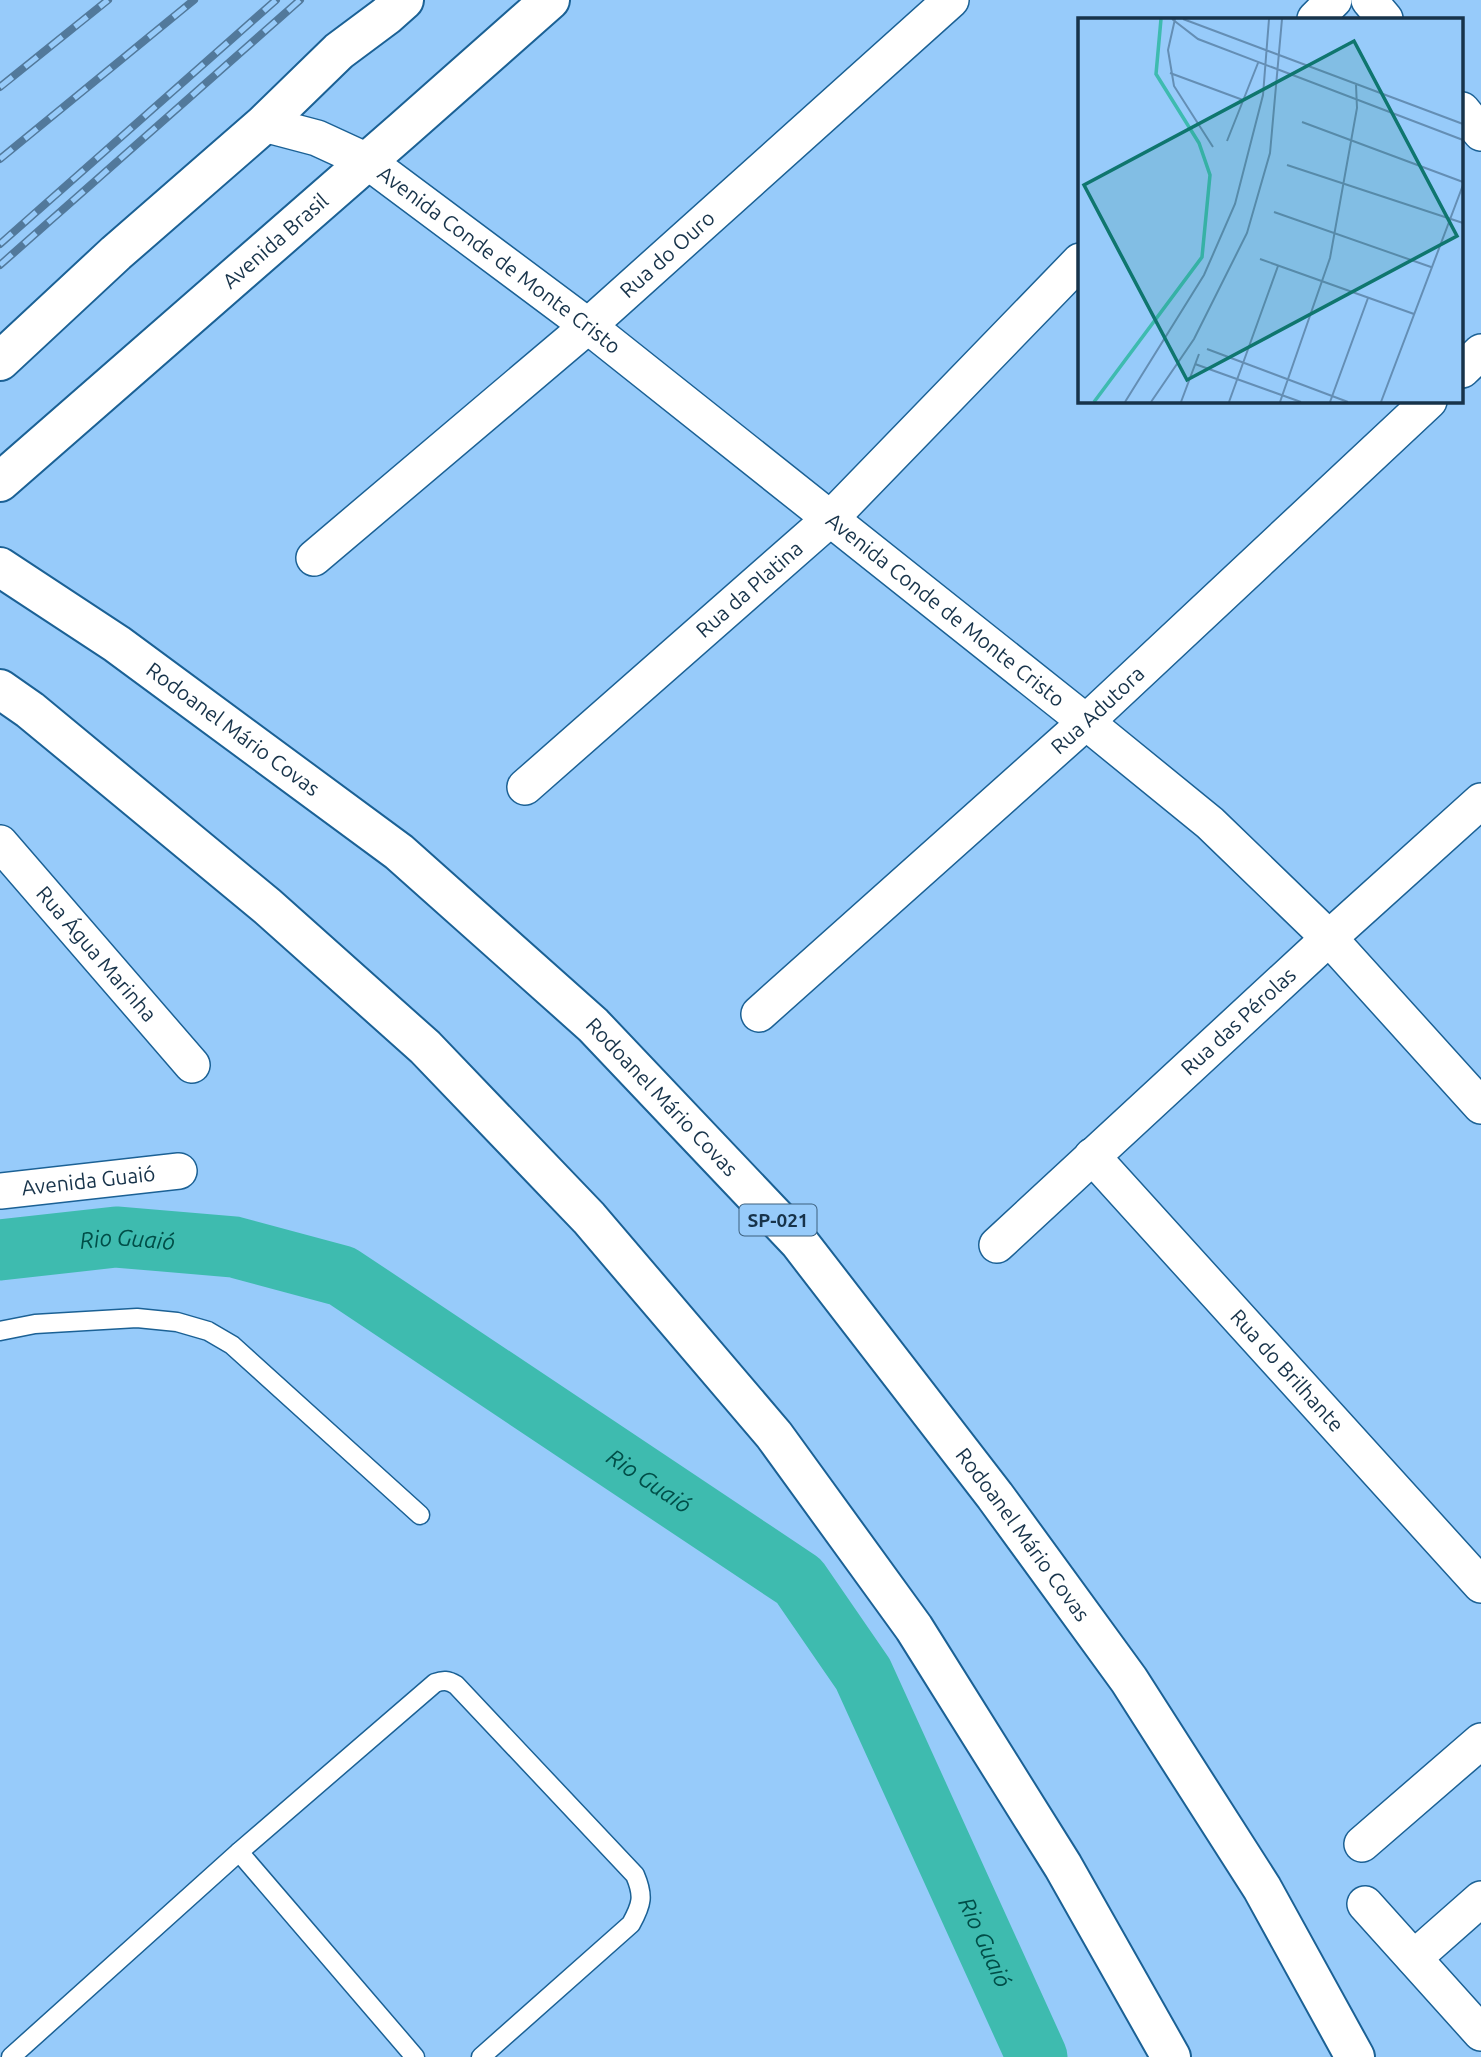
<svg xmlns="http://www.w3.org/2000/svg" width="1481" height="2057" font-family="Ubuntu,sans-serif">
  <rect width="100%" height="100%" fill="#97cbfa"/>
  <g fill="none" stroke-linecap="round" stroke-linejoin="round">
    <path stroke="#3ebbaf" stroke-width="61" id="s1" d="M0,1250L116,1237L234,1247L342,1276L799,1581L863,1674L1037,2057"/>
    <defs>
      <g id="service">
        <polyline points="0,1331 35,1324 137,1318 177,1322 208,1331 232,1345 420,1515"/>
        <polyline points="239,1852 415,2057"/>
        <path d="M11,2057L239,1852L435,1683C443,1680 448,1680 456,1685L635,1875C644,1896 642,1904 631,1924L481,2057"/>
      </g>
      <g id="minor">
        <polyline points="1369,0 1385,19"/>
        <polyline points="1315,19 1334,0"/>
        <polyline points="1462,110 1481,133"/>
        <path id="s2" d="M264,124L317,138L367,161L588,326L1086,722L1210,823L1329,938L1481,1106"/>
        <polyline points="1462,370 1481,352"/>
        <path id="s3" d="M314,558L588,326L951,0"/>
        <path id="s4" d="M525,787L831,518L1080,261"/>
        <path id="s5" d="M0,843L192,1065"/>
        <path id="s6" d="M759,1014L1086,722L1429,401"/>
        <path id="s7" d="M1092,1156L1481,1585"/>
        <path id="s8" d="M0,1191L179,1171"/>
        <path id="s9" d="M997,1245L1329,938L1481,801"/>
        <polyline points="1362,1844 1481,1741"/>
        <polyline points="1365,1904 1481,2033"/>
        <polyline points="1414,1958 1481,1899"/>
      </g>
      <g id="secondary">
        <polyline points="0,361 116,253 264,124 339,51 386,16 404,0"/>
        <path id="s10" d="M0,482L403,130L550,0"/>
      </g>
      <g id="motorway">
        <path id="s11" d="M0,567L117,644L399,852L593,1025L799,1242L995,1496L1129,1680L1262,1888L1355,2057"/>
        <polyline points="0,689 30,710 267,906 425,1047 589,1218 774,1435 914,1628 1063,1866 1171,2057"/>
      </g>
    </defs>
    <use href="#service" stroke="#1b6195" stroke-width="21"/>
    <use href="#minor" stroke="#1b6195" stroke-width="38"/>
    <use href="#secondary" stroke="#1b6195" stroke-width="42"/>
    <use href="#motorway" stroke="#1b6195" stroke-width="42"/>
    <use href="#service" stroke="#fff" stroke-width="18"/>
    <use href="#minor" stroke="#fff" stroke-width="35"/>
    <use href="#secondary" stroke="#fff" stroke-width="38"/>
    <use href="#motorway" stroke="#fff" stroke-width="38"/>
    <defs>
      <g id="rail">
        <polyline points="0,87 108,0"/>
        <polyline points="0,159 194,0"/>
        <polyline points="0,244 276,0"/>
        <polyline points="0,265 300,0"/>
      </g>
    </defs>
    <use href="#rail" stroke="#52799b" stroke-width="8"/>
    <use href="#rail" stroke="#97cbfa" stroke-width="5" stroke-dasharray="16" stroke-linecap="butt"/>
  </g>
  <g text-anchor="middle" stroke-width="6" stroke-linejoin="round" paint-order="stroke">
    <rect fill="#97cbfa" stroke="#3d617f" stroke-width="2" x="739.5" y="1204.5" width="77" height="31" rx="5"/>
    <g font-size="19" font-weight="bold" fill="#17334a">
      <text x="778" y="1227">SP-021</text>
    </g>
    <g font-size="21" fill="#17334a" stroke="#97cbfa">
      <text dy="7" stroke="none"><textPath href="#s10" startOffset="366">Avenida Brasil</textPath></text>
      <text dy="7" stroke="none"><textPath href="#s3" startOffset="466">Rua do Ouro</textPath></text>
      <text dy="7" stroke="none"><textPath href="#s2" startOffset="275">Avenida Conde de Monte Cristo</textPath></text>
      <text dy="7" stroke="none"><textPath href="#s4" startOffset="299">Rua da Platina</textPath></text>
      <text dy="7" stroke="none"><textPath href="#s2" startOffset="842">Avenida Conde de Monte Cristo</textPath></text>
      <text dy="7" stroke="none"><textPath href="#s6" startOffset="455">Rua Adutora</textPath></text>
      <text dy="7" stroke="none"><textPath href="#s11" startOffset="284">Rodoanel Mário Covas</textPath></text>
      <text dy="7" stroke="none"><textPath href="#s5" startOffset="147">Rua Água Marinha</textPath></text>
      <text dy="7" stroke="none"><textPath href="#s9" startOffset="329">Rua das Pérolas</textPath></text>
      <text dy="7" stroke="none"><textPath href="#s11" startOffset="850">Rodoanel Mário Covas</textPath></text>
      <text dy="7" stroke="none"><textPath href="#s8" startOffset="89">Avenida Guaió</textPath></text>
      <text dy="7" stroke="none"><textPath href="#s7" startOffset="290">Rua do Brilhante</textPath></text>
      <text dy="7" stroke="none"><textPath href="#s11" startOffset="1418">Rodoanel Mário Covas</textPath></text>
    </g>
    <g font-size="23" font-style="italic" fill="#004e48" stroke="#97cbfa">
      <text dy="8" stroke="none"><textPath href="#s1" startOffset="128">Rio Guaió</textPath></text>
      <text dy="8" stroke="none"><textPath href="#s1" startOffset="716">Rio Guaió</textPath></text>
      <text dy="8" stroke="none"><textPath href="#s1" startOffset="1304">Rio Guaió</textPath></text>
    </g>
  </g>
  <g transform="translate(1078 18)">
    <rect width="385" height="385" fill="#97cbfa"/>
    <path fill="none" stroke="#3ebbaf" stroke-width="3.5" d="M16,384L124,239L132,157L121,125L78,56L83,1"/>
    <path fill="none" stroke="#648eb4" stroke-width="2" d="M94,1L120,21L385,122M97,1L90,32L96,68L135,129M105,1L385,106M92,55L165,82M224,104L385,164M149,123L180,45M209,147L385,205M196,194L353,249M182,241L336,296M129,331L270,384M117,346L223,384M47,384L126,257L157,186L185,77L191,1M73,384L116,321L169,215L192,135L204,1M103,384L121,336M151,384L200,248M202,384L252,240L279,90L278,67M252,384L290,280M303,384L385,167"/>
    <path fill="#0f766e" fill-opacity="0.15" stroke="#0f766e" stroke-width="3.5" d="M276,23L379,218L109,362L6,167Z"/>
    <rect width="385" height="385" fill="none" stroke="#17334a" stroke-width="3.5"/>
  </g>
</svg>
